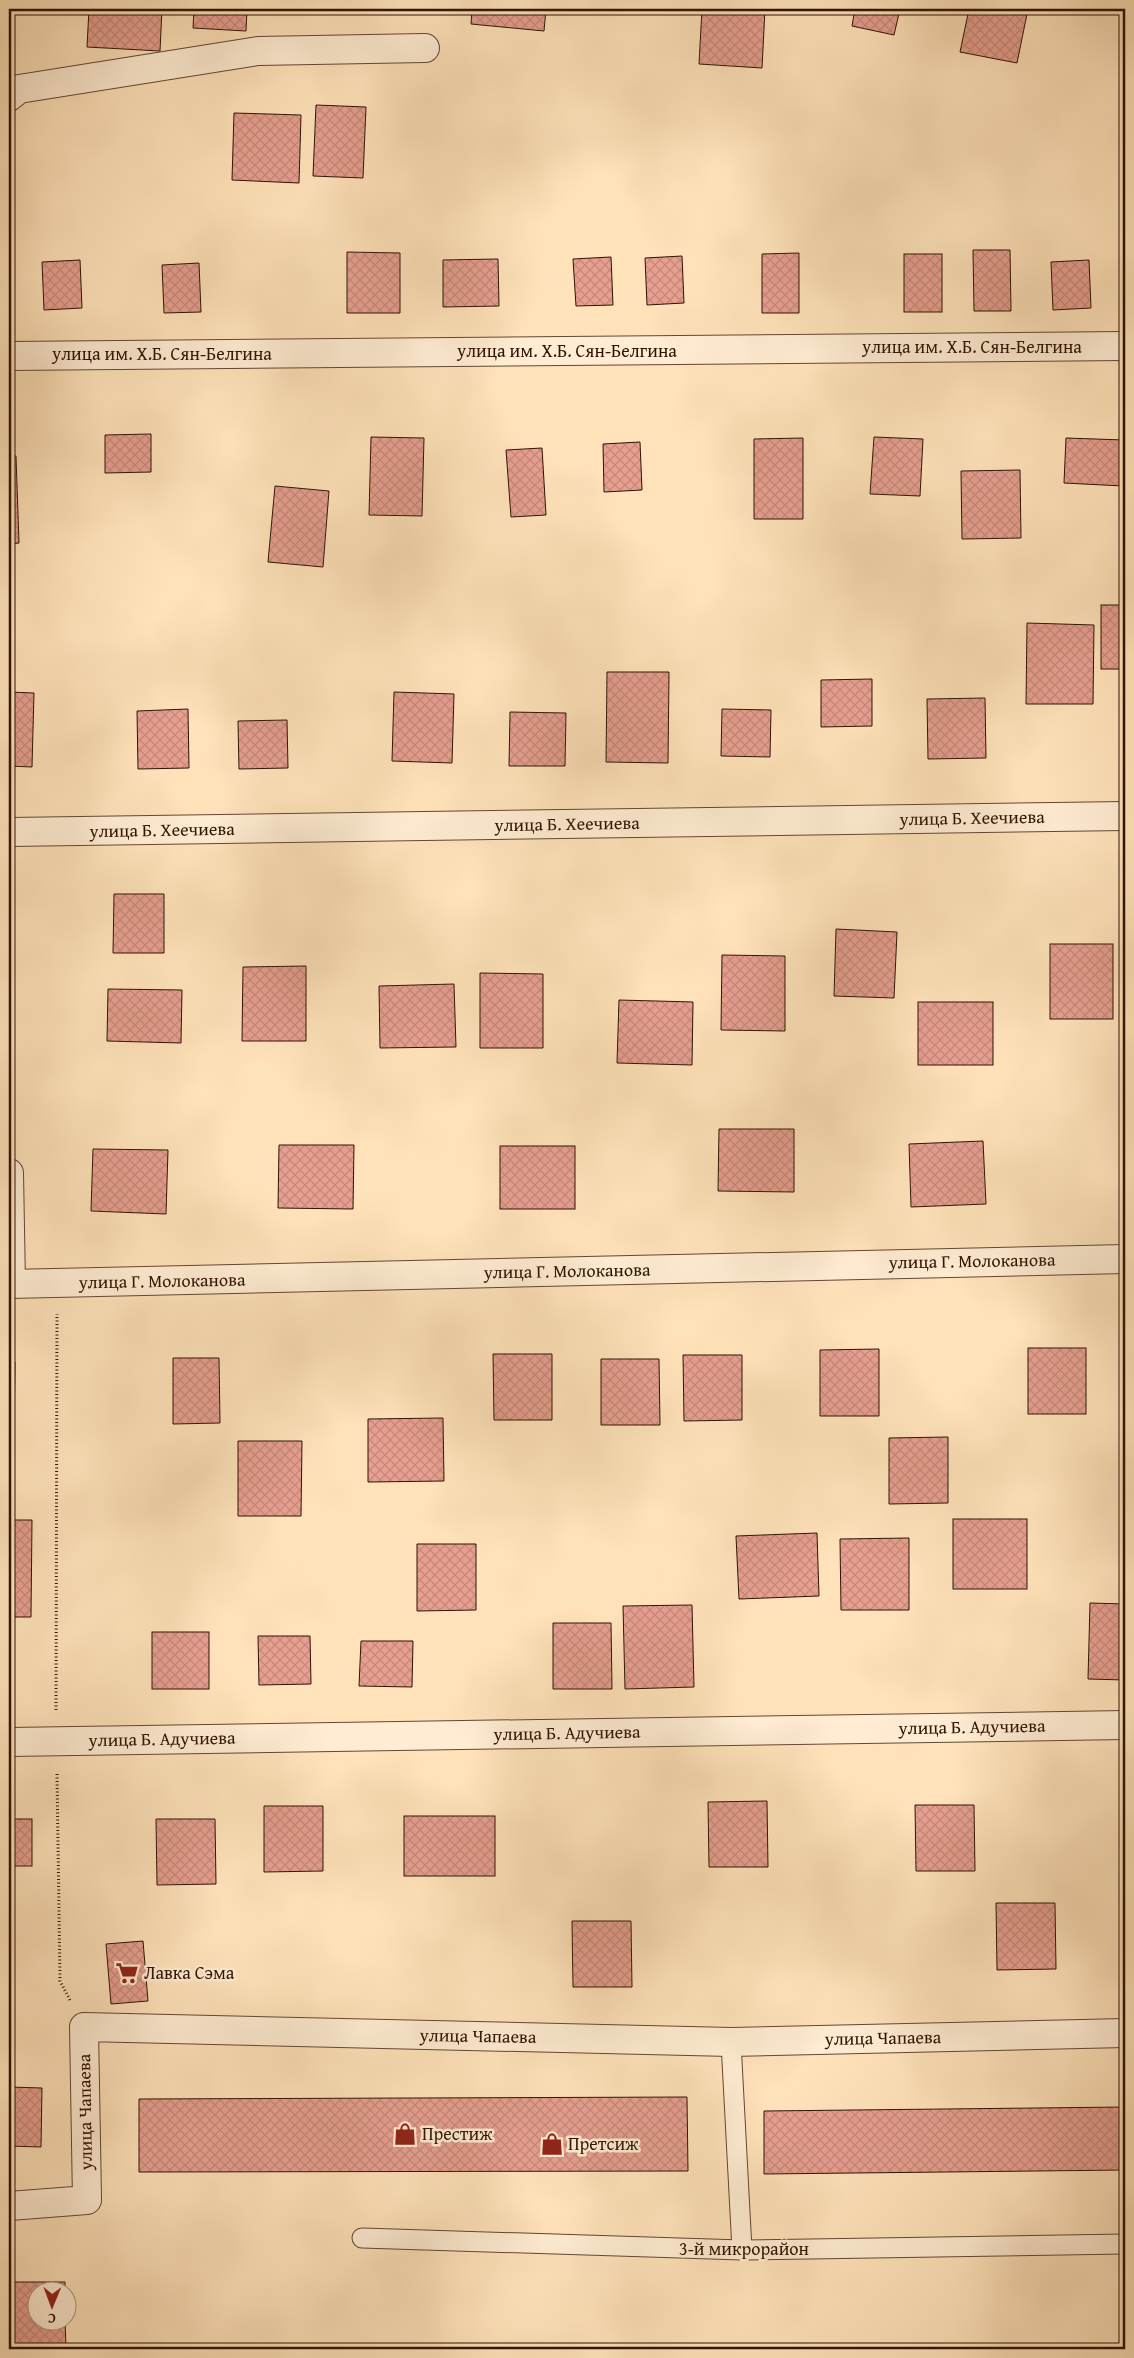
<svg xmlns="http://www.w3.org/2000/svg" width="1134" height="2358" font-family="'Gentium Book Plus',serif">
  <defs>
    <pattern id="building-cross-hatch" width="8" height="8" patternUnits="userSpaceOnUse" patternTransform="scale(1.25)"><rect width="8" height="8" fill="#e79f90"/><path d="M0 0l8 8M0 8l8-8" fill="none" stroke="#c6887b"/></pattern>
  </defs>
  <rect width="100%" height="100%" fill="#ffe2ba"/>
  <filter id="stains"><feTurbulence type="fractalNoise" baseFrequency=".004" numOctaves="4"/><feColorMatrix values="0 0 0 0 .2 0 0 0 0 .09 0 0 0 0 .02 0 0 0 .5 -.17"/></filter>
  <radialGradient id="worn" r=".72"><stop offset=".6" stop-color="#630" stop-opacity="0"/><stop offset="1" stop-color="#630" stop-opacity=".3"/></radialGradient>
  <g fill="url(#building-cross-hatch)" stroke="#2f1303">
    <polygon points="89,9 162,9 160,51 87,47"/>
    <polygon points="194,9 247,9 246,31 193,28"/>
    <polygon points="472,9 546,9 544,31 471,24"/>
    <polygon points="702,9 765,9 762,68 699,64"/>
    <polygon points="855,9 900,9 894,35 852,26"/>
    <polygon points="969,9 1028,9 1017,63 960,52"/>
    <polygon points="316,105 366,107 363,178 313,176"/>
    <polygon points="234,113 301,115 299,183 232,180"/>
    <polygon points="973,250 1010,250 1011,311 974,311"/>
    <polygon points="347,252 400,253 400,313 347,313"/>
    <polygon points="799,253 799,313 762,313 762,254"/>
    <rect x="904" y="254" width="38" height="58"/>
    <polygon points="682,256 684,303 647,305 645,258"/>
    <polygon points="611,257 613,305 576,306 573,259"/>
    <polygon points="498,259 499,306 443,307 443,260"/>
    <polygon points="80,260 82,308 44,310 42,262"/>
    <polygon points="1089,260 1091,308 1053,310 1051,262"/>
    <polygon points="199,263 201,312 164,313 162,265"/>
    <polygon points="151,434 151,472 105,473 105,435"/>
    <polygon points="371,437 424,438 422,516 369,515"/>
    <polygon points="874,437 923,439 920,496 870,494"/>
    <polygon points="803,438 803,519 754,519 754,439"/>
    <polygon points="1066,438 1124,440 1123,486 1064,483"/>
    <polygon points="640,442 642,490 604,492 603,444"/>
    <polygon points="542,448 546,515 511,517 506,450"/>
    <polygon points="9,456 16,456 19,543 9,544"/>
    <polygon points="1020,470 1021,538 962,539 961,471"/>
    <polygon points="275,486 329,491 323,567 268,562"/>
    <rect x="1101" y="605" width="24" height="64"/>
    <polygon points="1027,623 1094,625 1093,704 1026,704"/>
    <polygon points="607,672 669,672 668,763 606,762"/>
    <polygon points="872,679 872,726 821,727 821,680"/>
    <polygon points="9,692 34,693 32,767 9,766"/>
    <polygon points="394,692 454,694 452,763 392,761"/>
    <polygon points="985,698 986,758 928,759 927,699"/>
    <polygon points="188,709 189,768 138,769 137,711"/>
    <polygon points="722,709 771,710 770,757 721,756"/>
    <polygon points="510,712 566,713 565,766 509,766"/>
    <polygon points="287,720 288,768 239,769 238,721"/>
    <polygon points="114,894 164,894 164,953 113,953"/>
    <polygon points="836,929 897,932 894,998 834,996"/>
    <rect x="1050" y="944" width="63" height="75"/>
    <polygon points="722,955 785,956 785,1031 721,1030"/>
    <polygon points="306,966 306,1041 242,1041 243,967"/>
    <polygon points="480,973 543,974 543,1048 480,1048"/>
    <polygon points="454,984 456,1047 380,1048 379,986"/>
    <polygon points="108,989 182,990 181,1043 107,1041"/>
    <polygon points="619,1000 693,1002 692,1065 617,1063"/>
    <rect x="918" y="1002" width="75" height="63"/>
    <polygon points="719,1129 794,1129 794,1192 718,1191"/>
    <polygon points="983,1141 986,1204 911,1207 909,1144"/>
    <polygon points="279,1145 354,1145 353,1209 278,1208"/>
    <rect x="500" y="1146" width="75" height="63"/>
    <polygon points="93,1149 168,1150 166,1214 91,1211"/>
    <rect x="1028" y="1348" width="58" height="66"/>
    <polygon points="879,1349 879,1416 820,1416 820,1350"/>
    <polygon points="493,1354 552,1354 552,1420 494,1420"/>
    <polygon points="683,1355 742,1355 742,1420 684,1421"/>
    <polygon points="173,1358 219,1358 220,1423 173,1424"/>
    <polygon points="601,1359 659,1359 660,1425 601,1425"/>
    <polygon points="9,1362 15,1362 14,1436 9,1436"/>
    <polygon points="443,1418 444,1481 368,1482 368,1419"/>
    <polygon points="948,1437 948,1503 889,1504 889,1438"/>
    <polygon points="238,1441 302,1441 301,1516 238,1516"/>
    <rect x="953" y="1519" width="74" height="70"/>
    <polygon points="9,1520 32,1520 31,1617 9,1617"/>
    <polygon points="817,1533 819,1596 739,1599 736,1536"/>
    <polygon points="909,1538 909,1610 841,1610 840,1539"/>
    <polygon points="417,1544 476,1544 476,1610 417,1611"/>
    <polygon points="1090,1603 1125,1604 1125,1680 1088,1679"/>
    <polygon points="692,1605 694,1687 625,1689 623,1606"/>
    <polygon points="553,1623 611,1623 612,1689 553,1689"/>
    <rect x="152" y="1632" width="57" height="57"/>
    <polygon points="258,1636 310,1636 311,1684 259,1685"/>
    <polygon points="361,1641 413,1641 412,1687 359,1686"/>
    <polygon points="767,1801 768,1867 709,1867 708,1802"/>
    <polygon points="915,1805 974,1805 975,1871 916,1871"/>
    <polygon points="264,1806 323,1806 323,1871 264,1872"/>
    <rect x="404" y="1816" width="91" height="60"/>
    <rect x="9" y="1819" width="23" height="47"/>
    <polygon points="156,1819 215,1819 216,1884 157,1885"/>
    <polygon points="996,1903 1055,1903 1056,1969 997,1970"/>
    <polygon points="572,1921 631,1921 632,1987 573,1987"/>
    <polygon points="143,1941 148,2001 111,2004 106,1944"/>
    <polygon points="9,2087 42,2088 41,2147 9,2146"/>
    <polygon points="687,2097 688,2171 139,2172 139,2099"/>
    <polygon points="1125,2107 1125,2170 764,2174 764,2111"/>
    <polygon points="9,2282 65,2282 65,2290 38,2290 38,2320 65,2320 66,2348 9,2348"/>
    <rect x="990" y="2346" width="65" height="3"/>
  </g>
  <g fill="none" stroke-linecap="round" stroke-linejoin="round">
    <defs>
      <g id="service">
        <polyline points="731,2042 742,2250"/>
        <polyline points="362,2238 742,2250 1125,2244"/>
      </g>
      <g id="minor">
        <polyline points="9,97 19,89 258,51 425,48"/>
        <polyline points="9,356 1125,346"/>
        <polyline points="9,832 1125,816"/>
        <polyline points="9,1173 11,1284"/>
        <polyline points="9,1284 1125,1259"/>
        <polyline points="9,1742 1125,1725"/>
        <polyline points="9,2206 87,2200 84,2027 731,2042 1125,2033"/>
      </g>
    </defs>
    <use href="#service" stroke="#634731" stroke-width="21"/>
    <use href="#minor" stroke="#634731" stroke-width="30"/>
    <g stroke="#2f1303" stroke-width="3" stroke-dasharray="1 2.5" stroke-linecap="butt">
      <polyline points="56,1710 57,1314"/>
      <polyline points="57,1774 60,1981 70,2000"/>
    </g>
    <use href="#service" stroke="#ffecd2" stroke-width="19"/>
    <use href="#minor" stroke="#ffecd2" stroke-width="28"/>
  </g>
  <defs>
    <symbol id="supermarket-bare" viewBox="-9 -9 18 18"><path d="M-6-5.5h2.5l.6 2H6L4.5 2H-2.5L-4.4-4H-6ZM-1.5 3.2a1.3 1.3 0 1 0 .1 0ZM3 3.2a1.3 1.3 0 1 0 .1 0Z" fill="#8f2418" stroke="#ffecd2" stroke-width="2.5" paint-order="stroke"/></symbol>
    <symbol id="shop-bare" viewBox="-9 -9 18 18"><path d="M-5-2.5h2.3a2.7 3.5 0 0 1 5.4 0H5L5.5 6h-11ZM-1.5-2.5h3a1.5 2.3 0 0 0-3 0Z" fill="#8f2418" stroke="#ffecd2" stroke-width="2.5" paint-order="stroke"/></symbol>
  </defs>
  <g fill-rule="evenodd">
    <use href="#supermarket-bare" x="111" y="1957" width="32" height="32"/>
    <use href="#shop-bare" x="389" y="2118" width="32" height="32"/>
    <use href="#shop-bare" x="536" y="2128" width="32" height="32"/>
  </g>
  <g text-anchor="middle" stroke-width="5" stroke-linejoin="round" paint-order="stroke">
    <g font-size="18" fill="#2f1303" stroke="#ffecd2">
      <text x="972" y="353">улица им. Х.Б. Сян-Белгина</text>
      <text x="567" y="357">улица им. Х.Б. Сян-Белгина</text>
      <text x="162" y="360">улица им. Х.Б. Сян-Белгина</text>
      <text transform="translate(972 818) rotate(-1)" y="6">улица Б. Хеечиева</text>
      <text transform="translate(567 824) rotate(-1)" y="6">улица Б. Хеечиева</text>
      <text transform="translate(162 830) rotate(-1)" y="6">улица Б. Хеечиева</text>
      <text transform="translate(972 1261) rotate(-1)" y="6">улица Г. Молоканова</text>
      <text transform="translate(567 1271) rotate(-1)" y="6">улица Г. Молоканова</text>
      <text transform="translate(162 1281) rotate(-1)" y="6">улица Г. Молоканова</text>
      <text transform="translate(972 1727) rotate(-1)" y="6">улица Б. Адучиева</text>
      <text transform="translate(567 1733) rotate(-1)" y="6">улица Б. Адучиева</text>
      <text transform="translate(162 1739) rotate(-1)" y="6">улица Б. Адучиева</text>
      <text transform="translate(478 2036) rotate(1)" y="6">улица Чапаева</text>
      <text transform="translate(883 2038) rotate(-1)" y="6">улица Чапаева</text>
      <text transform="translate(85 2112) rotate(-91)" y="6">улица Чапаева</text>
      <text x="744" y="2255">3-й микрорайон</text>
    </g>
    <g font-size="18" fill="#2f1303" stroke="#ffecd2" text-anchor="start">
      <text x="144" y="1979">Лавка Сэма</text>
      <text x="422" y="2140">Престиж</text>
      <text x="568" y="2150">Претсиж</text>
    </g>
  </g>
  <rect width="1134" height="2358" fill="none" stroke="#ffe2ba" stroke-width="30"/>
  <rect x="10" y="10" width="1114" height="2338" fill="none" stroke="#2f1303" stroke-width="2.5"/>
  <rect x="15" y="15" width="1104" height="2328" fill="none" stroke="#2f1303"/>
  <g transform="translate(52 2306) rotate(181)"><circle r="24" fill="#ffecd2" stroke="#ac957f"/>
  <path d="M0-4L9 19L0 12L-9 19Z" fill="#8f2418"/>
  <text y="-8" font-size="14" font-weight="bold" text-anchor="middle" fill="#2f1303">С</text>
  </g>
  <rect width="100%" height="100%" filter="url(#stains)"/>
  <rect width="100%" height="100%" fill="url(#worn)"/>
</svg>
